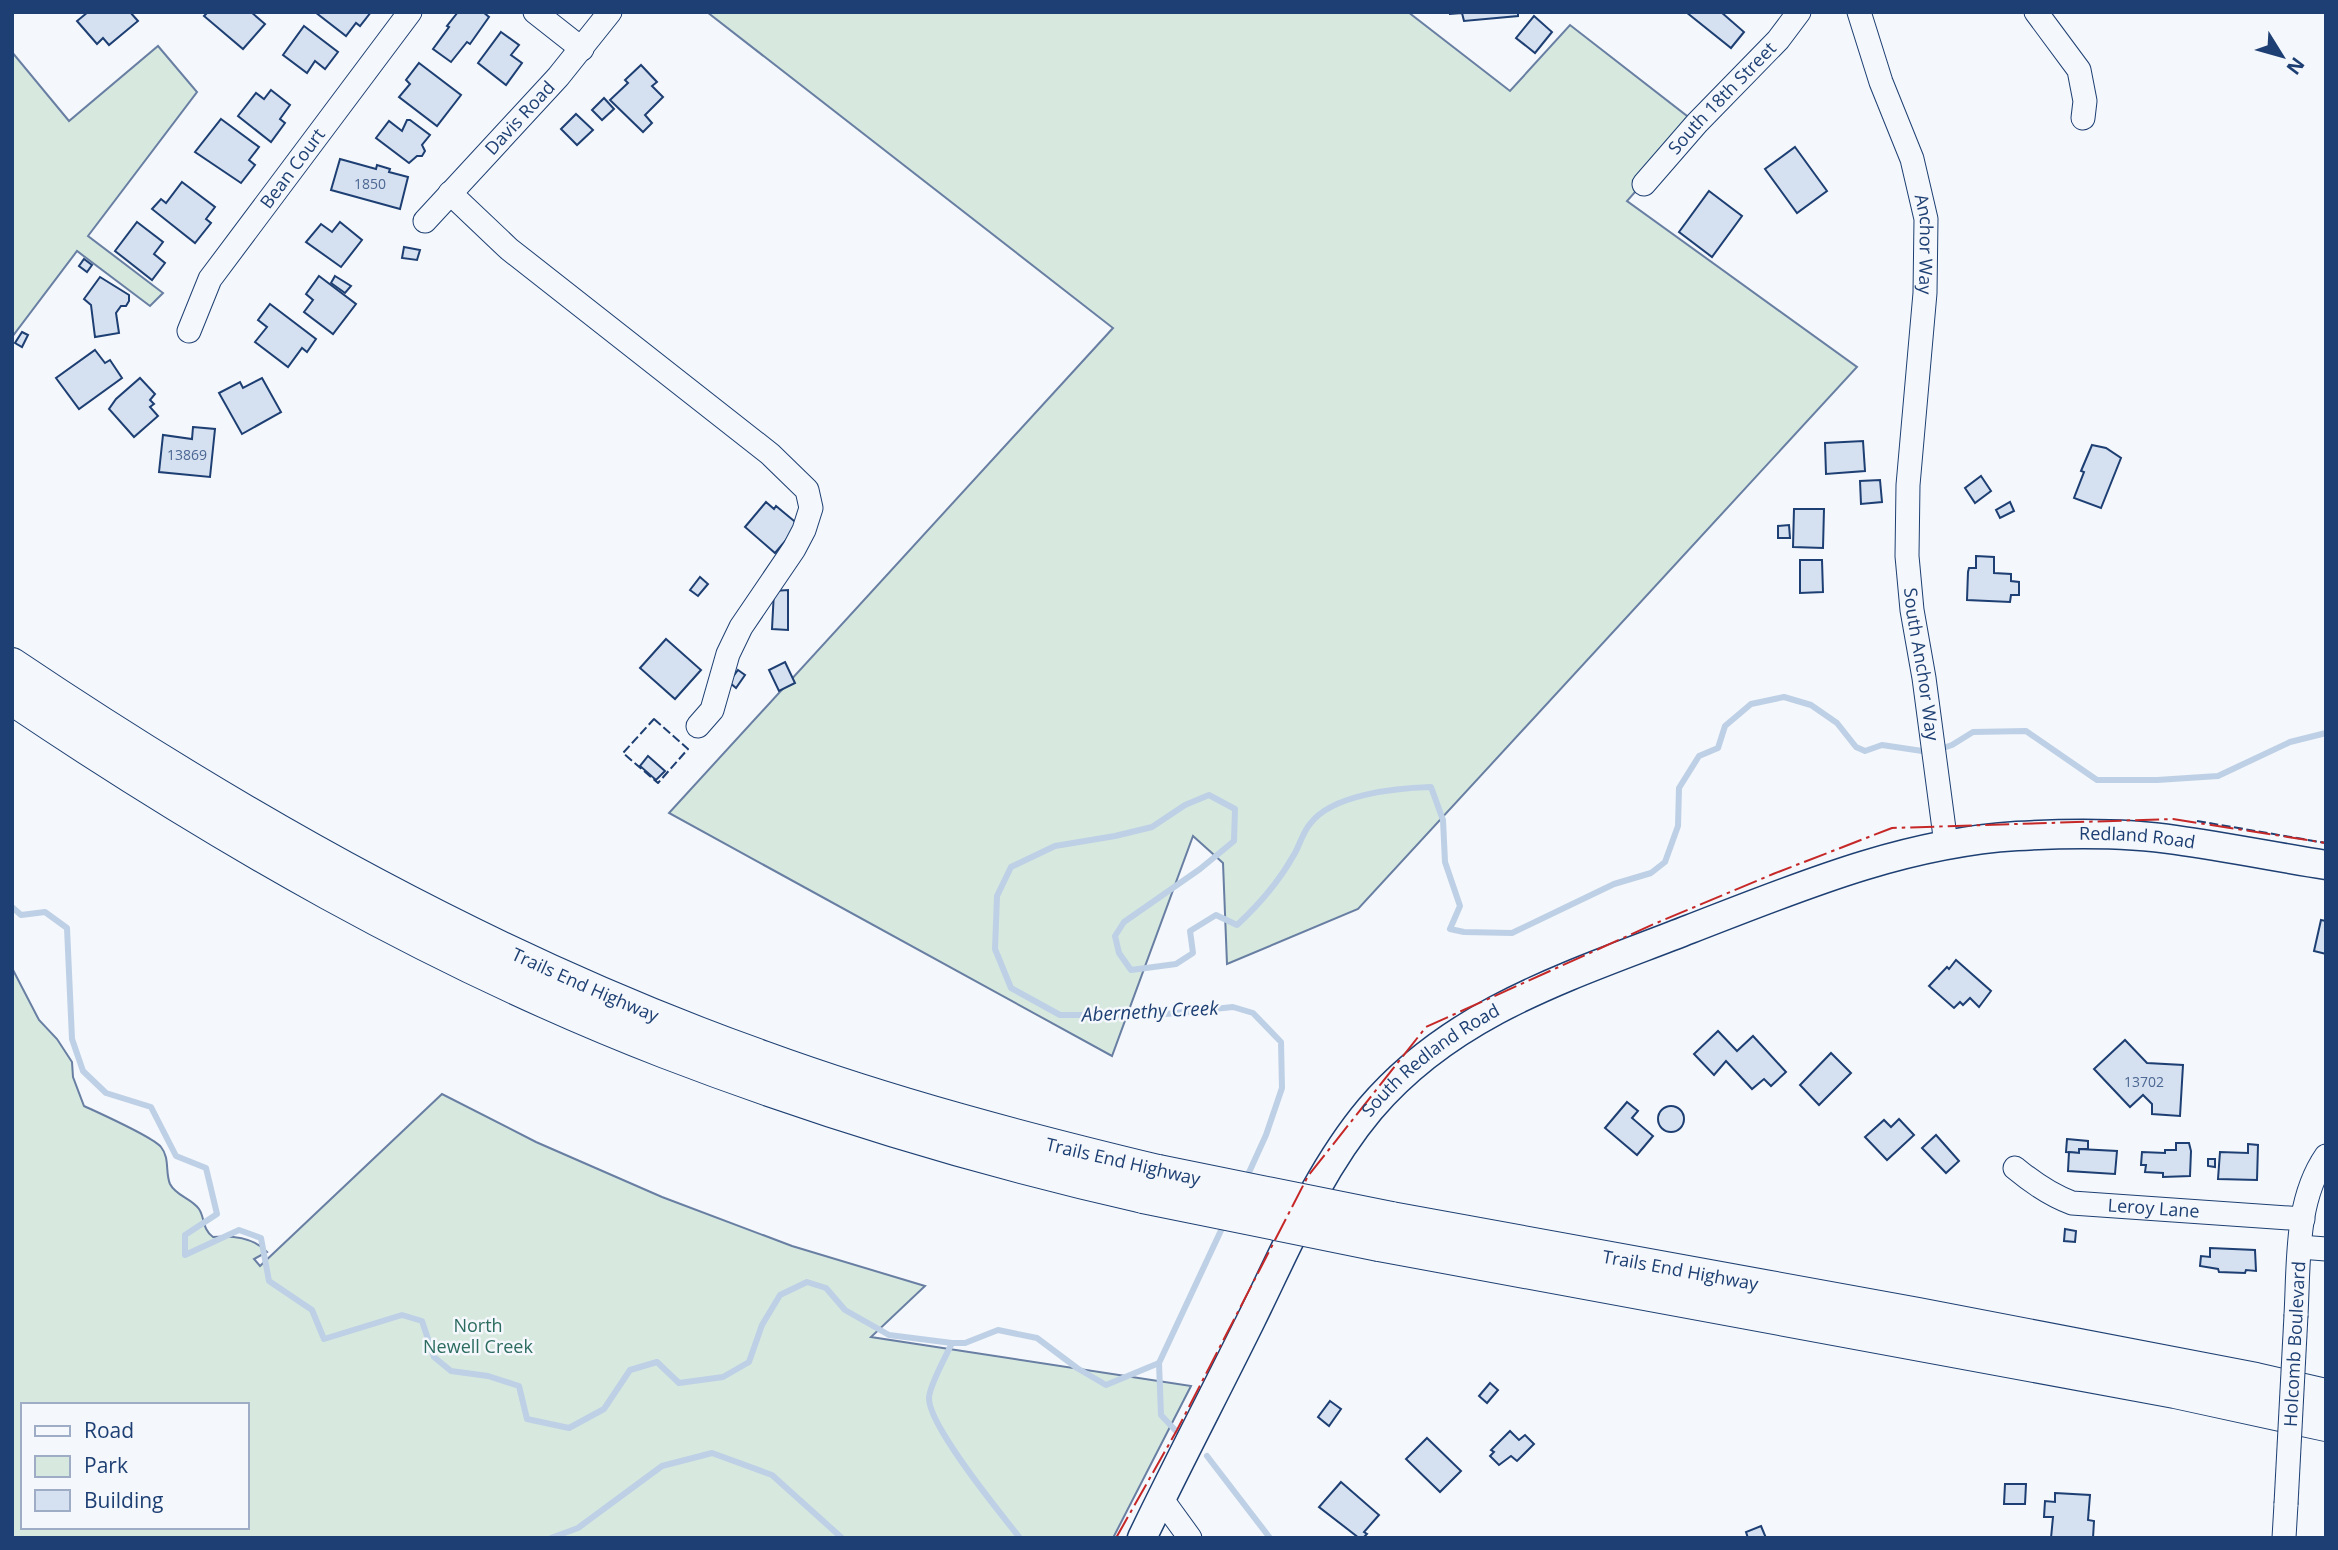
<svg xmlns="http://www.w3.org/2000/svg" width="2338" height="1550" font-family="'Open Sans',sans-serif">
  <rect width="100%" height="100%" fill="#f4f7fb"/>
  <g fill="#d7e8df" stroke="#687fa3" stroke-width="2" fill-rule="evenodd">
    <polygon points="707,12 1408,12 1510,91 1570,25 1696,123 1627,201 1857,367 1358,909 1227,964 1223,863 1193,836 1112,1056 669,813 1113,328"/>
    <polygon points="158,46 197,92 88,236 163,293 150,306 77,251 12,337 12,52 69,121"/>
    <path d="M12,968L39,1020L57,1039L72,1062L73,1077L84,1106C99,1113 153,1137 161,1147C170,1158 165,1172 170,1184C176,1196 191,1198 199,1209C205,1218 202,1229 213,1237C233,1235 253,1237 267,1252L254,1259L260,1266L442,1094L536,1142L662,1197L792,1246L925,1286L871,1337L1191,1386L1113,1538H12ZM23,1405H247V1527H23Z"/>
  </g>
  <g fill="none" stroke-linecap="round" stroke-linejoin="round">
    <g stroke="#bed0e5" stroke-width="6">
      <polyline points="1940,749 1952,745 1973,732 2026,731 2097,780 2157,780 2218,776 2290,742 2326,733"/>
      <polyline points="12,907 21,915 45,912 67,928 72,1039 83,1071 106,1093 151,1107 176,1156 206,1168 217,1214 185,1235 185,1255 239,1230 261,1238 269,1281 312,1310 324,1339 402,1315 422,1321 434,1357 451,1371 488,1376 519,1386 527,1419 569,1428 604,1409 630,1370 657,1362 679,1383 723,1377 749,1362 762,1325 780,1295 807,1282 826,1288 845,1310 889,1335 952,1343"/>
      <path d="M1246,1179L1266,1135L1282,1088L1281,1042L1253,1013L1233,1007L1156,1015H1060L1011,988L995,949L997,896L1011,867L1055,846L1115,836L1152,827L1185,805L1209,795L1235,809L1234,841L1200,869L1124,922L1115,936L1119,953L1131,970L1176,964L1193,953L1190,931L1216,915L1237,925C1260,904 1280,880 1295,853C1300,844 1303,832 1310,824C1332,794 1397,788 1431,787L1443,820L1445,862L1460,906L1450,929L1464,932L1512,933L1614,884L1651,873L1665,862L1678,826L1679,788L1699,756L1718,748L1725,726L1751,704L1784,697L1811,705L1837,723L1856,747L1865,751L1882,745L1929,752"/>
      <polyline points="1159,1363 1161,1415 1176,1431"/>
      <polyline points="1207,1456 1270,1538"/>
      <polyline points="551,1538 578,1528 662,1466 712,1453 772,1475 842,1538"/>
      <path d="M1020,1538C1000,1513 928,1425 929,1398C929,1386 947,1354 952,1343H965L998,1330L1037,1338L1077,1368L1106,1385L1159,1363L1224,1224"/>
    </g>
  </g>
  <g fill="#d5e0f0" stroke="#1d3f73" stroke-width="2">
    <polygon points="88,12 130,12 138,21 109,45 103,38 97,44 77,21"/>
    <polygon points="204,12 251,12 265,24 243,49 204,16 206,14"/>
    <polygon points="315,12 371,12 360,26 356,23 346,36"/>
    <polygon points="458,12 483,12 489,17 470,44 467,42 451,62 433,49 449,27 447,26"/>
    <polygon points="1450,12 1518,12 1518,16 1464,21 1462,13 1450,14"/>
    <polygon points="1686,12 1721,12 1744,32 1731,48"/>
    <polygon points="1534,16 1552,32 1535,53 1516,38"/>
    <polygon points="304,26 338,52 325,69 315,61 307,73 283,55"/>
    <polygon points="501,32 519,45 511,55 522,63 506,85 478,63"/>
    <polygon points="419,63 461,95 437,126 399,97 410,84 406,80"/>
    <polygon points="641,65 657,82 652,86 663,97 645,115 652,123 643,132 610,100 628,83 625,80"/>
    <polygon points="271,90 290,105 280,119 285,123 271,142 238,116 256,93 264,99"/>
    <polygon points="604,98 614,109 602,120 592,110"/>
    <polygon points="576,114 593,130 577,145 561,129"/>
    <polygon points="221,119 259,147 249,160 255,165 241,183 195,152"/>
    <polygon points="407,120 410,120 430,135 422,145 425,151 422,156 417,156 409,163 376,138 389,121 402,131"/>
    <polygon points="1795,147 1827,191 1797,213 1765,169"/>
    <polygon points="340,159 376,169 377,165 390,169 389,172 408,177 400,209 331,190"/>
    <polygon points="182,182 215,207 206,219 211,223 195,243 152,209 161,199 166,203"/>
    <polygon points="1709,191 1742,216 1712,257 1679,232"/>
    <polygon points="137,222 163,242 154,254 165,263 152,280 115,251"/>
    <polygon points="340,222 362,240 341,267 306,242 321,224 332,232"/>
    <polygon points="404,247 420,250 417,260 402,258"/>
    <polygon points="84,259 92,265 87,272 79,266"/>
    <polygon points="319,276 356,304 333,334 304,312 313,300 306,294"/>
    <polygon points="335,276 351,286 345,293 331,283"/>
    <polygon points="100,277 129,295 129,301 126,306 121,306 116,313 119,333 95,337 91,305 84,299"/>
    <polygon points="270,304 316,339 307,352 302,348 288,367 255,342 267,327 258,320"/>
    <polygon points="22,332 28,335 22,347 15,343"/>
    <polygon points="95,350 105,363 110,360 122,378 79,409 56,378"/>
    <polygon points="140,378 155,394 150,400 154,404 150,407 158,416 134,437 109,409 116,399"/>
    <polygon points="262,378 281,412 242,434 219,393 240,382 243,388"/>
    <polygon points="193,427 215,429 210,477 159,472 163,435 192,439"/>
    <polygon points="1863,441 1865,471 1826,474 1825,443"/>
    <polygon points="2092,445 2106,448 2121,458 2101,508 2074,498 2084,472 2081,471"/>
    <polygon points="1981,476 1991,491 1975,503 1965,488"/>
    <polygon points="1880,480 1882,502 1861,504 1860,481"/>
    <polygon points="766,502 774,509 776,506 799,525 775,553 745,527"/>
    <polygon points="2010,502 2014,511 2000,518 1996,510"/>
    <polygon points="1794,509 1824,509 1823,548 1793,547"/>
    <polygon points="1789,525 1790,538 1778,538 1778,526"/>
    <polygon points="1976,556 1994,557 1994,573 2011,574 2011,581 2019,582 2019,595 2011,595 2010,602 1967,600 1968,572 1969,568 1976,568"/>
    <polygon points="1800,560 1822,560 1823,592 1800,593"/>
    <polygon points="700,577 708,584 698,596 690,590"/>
    <polygon points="788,590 788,630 772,629 774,591"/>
    <polygon points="666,639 701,670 675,699 640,668"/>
    <polygon points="785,662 795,683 779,691 769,670"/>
    <polygon points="738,670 745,675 736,688 729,682"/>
    <polygon points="648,756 665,771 656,780 640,766"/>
    <polygon points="2321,920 2326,921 2326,954 2314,951"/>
    <polygon points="1956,960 1991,991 1979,1007 1970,998 1963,1005 1960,1002 1954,1008 1929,986 1947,967 1949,969"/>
    <polygon points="1718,1031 1737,1051 1753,1036 1786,1072 1771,1086 1764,1079 1752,1089 1726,1061 1714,1075 1694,1054"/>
    <polygon points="2125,1040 2147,1063 2183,1065 2180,1116 2152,1114 2152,1104 2143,1095 2130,1107 2094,1069"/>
    <polygon points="1831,1053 1851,1073 1819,1105 1800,1085"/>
    <polygon points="1627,1102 1638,1111 1632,1118 1653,1136 1637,1155 1605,1128"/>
    <circle cx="1671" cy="1119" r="13"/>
    <polygon points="1899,1119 1914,1135 1887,1160 1865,1137 1884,1120 1891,1127"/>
    <polygon points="1936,1135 1959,1161 1946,1173 1922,1148"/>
    <polygon points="2067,1139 2088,1141 2088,1149 2079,1149 2079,1153 2066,1152"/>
    <polygon points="2176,1143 2189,1143 2191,1151 2190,1176 2163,1177 2163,1173 2145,1172 2146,1165 2141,1165 2142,1152 2165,1153 2165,1150 2176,1150"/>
    <polygon points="2248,1144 2258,1145 2257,1180 2218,1179 2220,1152 2248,1153"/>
    <polygon points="2079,1149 2117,1151 2115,1174 2068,1171 2069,1152 2079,1153"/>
    <polygon points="2208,1159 2215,1159 2215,1167 2208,1166"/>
    <polygon points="2065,1229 2076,1231 2075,1242 2064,1241"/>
    <polygon points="2210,1248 2255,1250 2256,1271 2246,1270 2245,1273 2219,1272 2218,1269 2200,1266 2201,1256 2210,1257"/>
    <polygon points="1490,1383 1498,1390 1487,1403 1479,1396"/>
    <polygon points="1330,1401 1341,1409 1329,1426 1318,1417"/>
    <polygon points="1510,1431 1519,1440 1525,1435 1534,1444 1517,1461 1511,1456 1499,1465 1490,1456 1494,1452 1491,1450"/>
    <polygon points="1427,1438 1461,1471 1440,1492 1406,1459"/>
    <polygon points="1341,1482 1379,1515 1364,1532 1367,1534 1363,1538 1359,1538 1319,1507"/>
    <polygon points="2005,1484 2026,1484 2025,1504 2004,1504"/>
    <polygon points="2055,1493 2090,1495 2088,1520 2094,1521 2093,1538 2051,1538 2053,1517 2044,1517 2045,1501 2055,1502"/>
    <polygon points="1761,1526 1766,1538 1748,1538 1746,1532"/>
  </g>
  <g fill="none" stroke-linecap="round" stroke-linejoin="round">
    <defs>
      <g id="minor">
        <polyline points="535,12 582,49"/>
        <path id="s1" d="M1859,12L1881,82L1912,159L1926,219L1925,293L1908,485L1907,556L1912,610L1924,678L1946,844"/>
        <polyline points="2036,12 2079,70 2085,101 2083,118"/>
        <path id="s2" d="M1644,184L1697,123L1778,40L1799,12"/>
        <polyline points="450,193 509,249 770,454 807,490 811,508 804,530 794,549 741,627 728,654 712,710 698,726"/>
        <path id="s3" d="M425,221L558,77L610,12"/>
        <path id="s4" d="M189,331L210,279L410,12"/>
        <path id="s5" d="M2015,1168C2033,1183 2050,1195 2072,1203L2303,1219"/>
        <polyline points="2300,1247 2326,1249"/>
        <path d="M2296,1315C2299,1262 2295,1201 2326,1156"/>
        <polyline points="1161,1498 1190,1538"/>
        <polyline points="2284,1538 2286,1504"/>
      </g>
      <g id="major">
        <path id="s6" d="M1142,1538C1177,1465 1215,1393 1251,1320C1286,1249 1318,1171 1370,1109C1454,1010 1573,975 1690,929C1796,888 1902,843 2017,836C2070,833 2124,832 2176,840C2226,847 2276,857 2326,865"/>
      </g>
      <g id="highway">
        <path id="s7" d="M12,664C247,822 496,962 763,1057C892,1104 1025,1139 1158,1171"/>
        <path d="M12,699C217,837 435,963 665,1052C821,1112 980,1160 1143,1197"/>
        <path id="s8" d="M1391,1218L1918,1314L2256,1379L2326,1395"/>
        <polyline points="1379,1245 2175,1392 2326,1425"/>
      </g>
    </defs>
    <use href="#minor" stroke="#1d3f73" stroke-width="25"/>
    <use href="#major" stroke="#1d3f73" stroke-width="31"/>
    <use href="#highway" stroke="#1d3f73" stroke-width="34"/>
    <use href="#minor" stroke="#f4f7fb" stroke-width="23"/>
    <use href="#major" stroke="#f4f7fb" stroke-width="28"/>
    <use href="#highway" stroke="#f4f7fb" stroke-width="32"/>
    <defs>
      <polyline id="minor-bridge" points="2286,1504 2296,1315"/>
      <g id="highway-bridge">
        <polyline points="1158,1171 1391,1218"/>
        <polyline points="1143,1197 1379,1245"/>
      </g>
    </defs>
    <use href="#minor-bridge" stroke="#1d3f73" stroke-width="25" stroke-linecap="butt"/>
    <use href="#highway-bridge" stroke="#1d3f73" stroke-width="34" stroke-linecap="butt"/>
    <use href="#minor-bridge" stroke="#f4f7fb" stroke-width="23"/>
    <use href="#highway-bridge" stroke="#f4f7fb" stroke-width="32"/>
    <g stroke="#1d3f73" stroke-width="2" stroke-dasharray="9 3.5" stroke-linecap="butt">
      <polygon points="654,719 688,749 658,783 623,753"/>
      <polyline points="2197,821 2326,843"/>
    </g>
    <polyline stroke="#c62828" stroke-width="2" stroke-dasharray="24 5 3.5 5" stroke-linecap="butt" points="1116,1538 1177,1430 1308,1176 1426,1027 1654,924 1773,874 1892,828 2173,819 2326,843"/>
  </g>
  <g text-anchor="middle" stroke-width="5" stroke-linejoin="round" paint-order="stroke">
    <g font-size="14" fill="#4b6792">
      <text x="370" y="189">1850</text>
      <text x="187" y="460">13869</text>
      <text x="2144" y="1087">13702</text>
    </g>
    <g font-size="18" fill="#1d3f73" stroke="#f4f7fb">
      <text dy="6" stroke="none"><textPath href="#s2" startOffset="116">South 18th Street</textPath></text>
      <text dy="6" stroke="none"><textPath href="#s3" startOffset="140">Davis Road</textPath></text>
      <text dy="6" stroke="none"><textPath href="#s4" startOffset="194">Bean Court</textPath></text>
      <text dy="6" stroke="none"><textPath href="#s1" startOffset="243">Anchor Way</textPath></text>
      <text dy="6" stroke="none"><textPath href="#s1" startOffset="665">South Anchor Way</textPath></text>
      <text dy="6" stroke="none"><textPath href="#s6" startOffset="1320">Redland Road</textPath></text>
      <text dy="6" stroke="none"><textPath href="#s7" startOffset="658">Trails End Highway</textPath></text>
      <text dy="6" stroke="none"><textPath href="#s6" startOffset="565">South Redland Road</textPath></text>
      <text transform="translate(1123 1162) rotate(13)" y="6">Trails End Highway</text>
      <text dy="6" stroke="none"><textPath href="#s5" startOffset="149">Leroy Lane</textPath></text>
      <text dy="6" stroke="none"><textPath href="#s8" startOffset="294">Trails End Highway</textPath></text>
      <text transform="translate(2295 1344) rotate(-87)" y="6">Holcomb Boulevard</text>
    </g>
    <g font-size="18" fill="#2c6c60" stroke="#f4f7fb">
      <text x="478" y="1332">North<tspan x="478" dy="21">Newell Creek</tspan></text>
    </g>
    <g font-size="19" font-style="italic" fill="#1d3f73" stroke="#f4f7fb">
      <text transform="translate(1150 1011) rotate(-3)" y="7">Abernethy Creek</text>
    </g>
  </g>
  <rect width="2338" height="1550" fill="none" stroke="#1d3f73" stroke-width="28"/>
  <rect x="21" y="1403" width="228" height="126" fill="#f4f7fb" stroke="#9eadc5" stroke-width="2"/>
  <rect x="35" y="1426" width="35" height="10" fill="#f4f7fb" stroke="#9eadc5" stroke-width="2"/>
  <text x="84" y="1438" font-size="21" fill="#1d3f73">Road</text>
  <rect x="35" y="1456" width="35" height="21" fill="#d7e8df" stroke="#9eadc5" stroke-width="2"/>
  <text x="84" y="1473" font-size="21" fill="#1d3f73">Park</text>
  <rect x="35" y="1490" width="35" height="21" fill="#d5e0f0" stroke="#9eadc5" stroke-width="2"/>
  <text x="84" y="1508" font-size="21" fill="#1d3f73">Building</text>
  <g transform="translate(2282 56) rotate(127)" stroke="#f4f7fb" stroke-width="5" paint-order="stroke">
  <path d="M0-5L12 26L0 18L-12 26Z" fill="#1d3f73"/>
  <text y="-10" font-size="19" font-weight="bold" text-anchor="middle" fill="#1d3f73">N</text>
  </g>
</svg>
